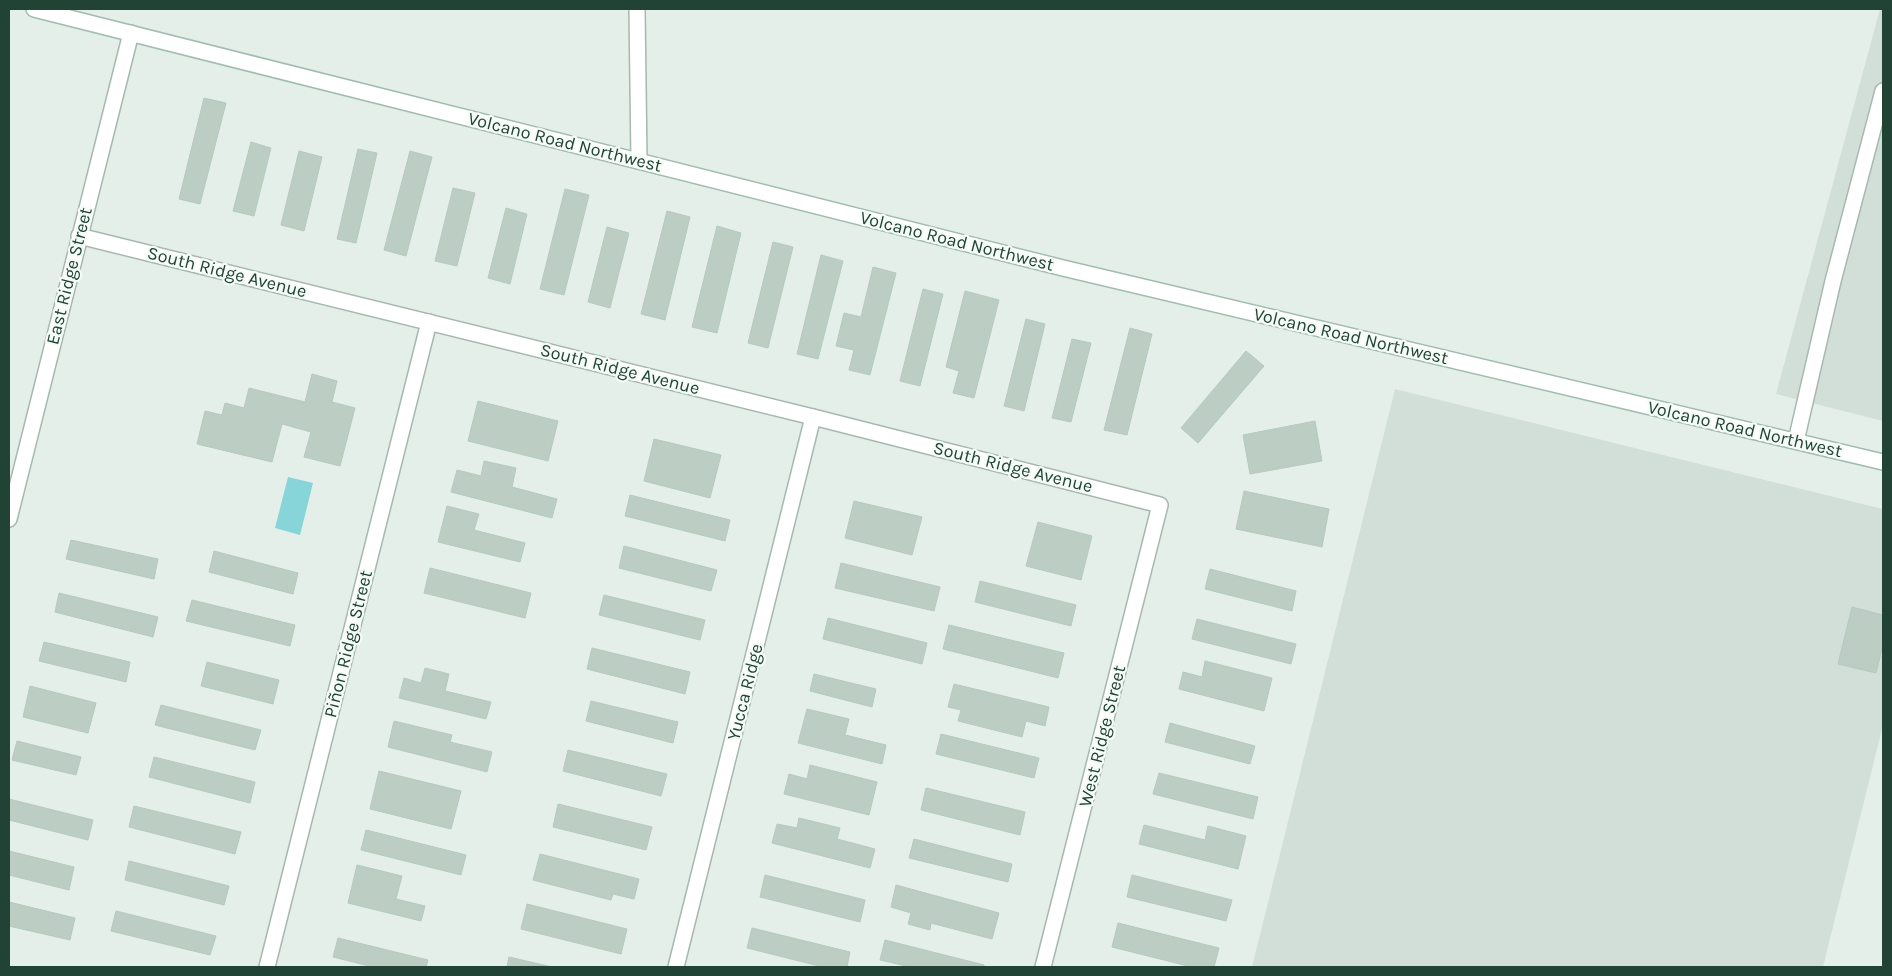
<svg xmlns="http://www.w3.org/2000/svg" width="1892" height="976" font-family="Karla,sans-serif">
  <rect width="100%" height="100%" fill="#e4efe9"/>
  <g fill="#d2dfd8">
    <polygon points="1880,9 1883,9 1883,421 1776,394"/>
    <polygon points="1395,389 1883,509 1883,725 1823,967 1252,967"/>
  </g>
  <polygon fill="#87d5d9" points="288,477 313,483 300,535 275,528"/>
  <g fill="#bccdc4" stroke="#b5c9bf">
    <polygon points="204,98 226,103 200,204 179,199"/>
    <polygon points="251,142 271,148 254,216 233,211"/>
    <polygon points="358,149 377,153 356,243 337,239"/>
    <polygon points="299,151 322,157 304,231 281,225"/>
    <polygon points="410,151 432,157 406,256 384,250"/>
    <polygon points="453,188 475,193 457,266 435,261"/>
    <polygon points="565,189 589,195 564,295 540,289"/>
    <polygon points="506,208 527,214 510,284 488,278"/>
    <polygon points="667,211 690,217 665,320 641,314"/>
    <polygon points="717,226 741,233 717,333 692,327"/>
    <polygon points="607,227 629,233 610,308 588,302"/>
    <polygon points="773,242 793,247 768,348 748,343"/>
    <polygon points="821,255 843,261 818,359 797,354"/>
    <polygon points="873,267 896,273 870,375 849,370 854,350 836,346 844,313 861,317"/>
    <polygon points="923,289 943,294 920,386 900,381"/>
    <polygon points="965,291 999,300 974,398 953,393 959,371 946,367"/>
    <polygon points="1026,319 1045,324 1024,411 1004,406"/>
    <polygon points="1130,328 1152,334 1127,435 1104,430"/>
    <polygon points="1072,339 1091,343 1071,422 1052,418"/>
    <polygon points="1246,351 1264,366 1198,443 1181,428"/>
    <polygon points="312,374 337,381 332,402 355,408 340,466 304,457 311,432 282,424 272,462 197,444 205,411 222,415 225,403 244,408 249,388 305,402"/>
    <polygon points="478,401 558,421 548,461 468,441"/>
    <polygon points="1315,421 1322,461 1250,474 1243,435"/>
    <polygon points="654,439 721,455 710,498 644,481"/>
    <polygon points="484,461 516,468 512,487 557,499 552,518 451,492 457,470 481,476"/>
    <polygon points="1244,491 1329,509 1322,547 1236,529"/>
    <polygon points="630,495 730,520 725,541 625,516"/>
    <polygon points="854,501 922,517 912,555 845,538"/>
    <polygon points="447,506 479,514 474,530 525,543 520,562 438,542"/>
    <polygon points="1038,522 1092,536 1081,580 1026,566"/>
    <polygon points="71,540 158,559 154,579 66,559"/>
    <polygon points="624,546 717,570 711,591 619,568"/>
    <polygon points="214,551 298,573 293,594 209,572"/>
    <polygon points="841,563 940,587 934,611 835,588"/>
    <polygon points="430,568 531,593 525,618 424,593"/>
    <polygon points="1210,569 1296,591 1292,611 1205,589"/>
    <polygon points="980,581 1076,605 1071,626 975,602"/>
    <polygon points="59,593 158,617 153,637 55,612"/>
    <polygon points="604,595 705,620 700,640 599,615"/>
    <polygon points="192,600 295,625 290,646 186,621"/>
    <polygon points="1852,607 1883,615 1883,645 1876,673 1838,664"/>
    <polygon points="828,618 927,643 922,664 823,639"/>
    <polygon points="1197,619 1296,644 1291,664 1192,639"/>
    <polygon points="949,625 1064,653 1058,678 943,649"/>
    <polygon points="44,642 130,662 126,682 39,661"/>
    <polygon points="592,648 690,672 685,694 587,669"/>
    <polygon points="1205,661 1272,678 1264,711 1179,689 1183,672 1202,677"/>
    <polygon points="207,662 279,680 273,704 201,686"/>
    <polygon points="425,668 449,674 445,691 491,702 486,719 399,698 404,678 421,683"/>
    <polygon points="814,674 876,689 872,707 810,691"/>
    <polygon points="954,684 1049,707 1045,726 1026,721 1022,737 958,721 961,710 948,707"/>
    <polygon points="30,686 96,703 88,733 23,717"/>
    <polygon points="591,701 678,722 673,743 586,721"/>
    <polygon points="161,705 261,730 255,750 155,725"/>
    <polygon points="807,709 849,719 845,735 886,745 882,764 798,743"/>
    <polygon points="394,721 452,735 450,742 492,752 487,772 388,747"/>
    <polygon points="1170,723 1255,746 1250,764 1165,742"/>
    <polygon points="941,734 1039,758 1034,778 936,754"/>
    <polygon points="17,741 81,757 76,775 12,760"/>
    <polygon points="568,750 667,774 661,796 563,771"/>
    <polygon points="154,757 255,782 250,803 149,777"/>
    <polygon points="810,765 877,782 869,815 784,794 789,774 807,779"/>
    <polygon points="379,771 461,791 451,829 370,809"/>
    <polygon points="1159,773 1258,797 1253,819 1153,794"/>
    <polygon points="926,788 1025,812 1020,835 921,810"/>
    <polygon points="9,799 93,820 88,840 9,820"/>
    <polygon points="558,804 652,827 646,850 553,827"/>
    <polygon points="134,806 241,832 235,854 129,827"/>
    <polygon points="799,818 840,828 837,839 875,849 870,868 772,843 777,824 797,828"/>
    <polygon points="1144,825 1205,840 1208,826 1246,836 1238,869 1139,844"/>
    <polygon points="366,830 466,855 461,875 361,850"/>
    <polygon points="914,839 1012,864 1008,882 909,858"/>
    <polygon points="9,851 74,867 69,890 9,875"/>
    <polygon points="540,854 639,879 634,899 613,894 611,900 533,880"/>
    <polygon points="129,861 229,886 224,905 125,880"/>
    <polygon points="357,865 402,876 396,899 425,906 421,921 348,903"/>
    <polygon points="765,875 865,900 860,922 760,897"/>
    <polygon points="1132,875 1232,900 1226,921 1127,897"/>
    <polygon points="896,885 999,913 992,939 931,923 930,930 908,924 911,913 891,907"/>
    <polygon points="9,902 75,918 70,940 9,926"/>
    <polygon points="527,904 627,929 621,954 521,929"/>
    <polygon points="116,911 216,936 210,955 111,931"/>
    <polygon points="1118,923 1219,948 1214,967 1192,967 1112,947"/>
    <polygon points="752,928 850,952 847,967 823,967 747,948"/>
    <polygon points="338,938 428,960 426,967 373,967 333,957"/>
    <polygon points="885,940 984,965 984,967 911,967 880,960"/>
    <polygon points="509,957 552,967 507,967"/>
  </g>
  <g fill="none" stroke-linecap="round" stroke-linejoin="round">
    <defs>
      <polyline id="lane" points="1796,441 1833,281 1883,91"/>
      <g id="street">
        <polyline points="637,9 639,161"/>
        <polyline points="79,236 813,417 1160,505 1043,967"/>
        <polyline points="9,519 131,33"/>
        <polyline points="267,967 429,322"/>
        <polyline points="676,967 813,417"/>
      </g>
      <polyline id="secondary" points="34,9 1063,268 1883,462"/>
    </defs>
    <use href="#lane" stroke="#a6b8b0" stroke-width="18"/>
    <use href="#street" stroke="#a6b8b0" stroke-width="18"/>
    <use href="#secondary" stroke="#a1bcb0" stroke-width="18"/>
    <use href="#lane" stroke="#fff" stroke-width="15"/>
    <use href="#street" stroke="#fff" stroke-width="15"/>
    <use href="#secondary" stroke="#fff" stroke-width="15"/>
  </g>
  <g text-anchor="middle" stroke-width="4.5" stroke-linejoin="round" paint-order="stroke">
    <g font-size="18" fill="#214336" stroke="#f5fbf7">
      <text transform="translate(565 142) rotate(14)" y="6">Volcano Road Northwest</text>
      <text transform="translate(957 241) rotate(14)" y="6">Volcano Road Northwest</text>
      <text transform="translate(227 272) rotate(14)" y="6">South Ridge Avenue</text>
      <text transform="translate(69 276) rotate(-76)" y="6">East Ridge Street</text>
      <text transform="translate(1351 336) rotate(13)" y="6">Volcano Road Northwest</text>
      <text transform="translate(620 369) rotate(14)" y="6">South Ridge Avenue</text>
      <text transform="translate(1745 429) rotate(13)" y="6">Volcano Road Northwest</text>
      <text transform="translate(1013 467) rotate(14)" y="6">South Ridge Avenue</text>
      <text transform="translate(348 644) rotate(-76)" y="6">Piñon Ridge Street</text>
      <text transform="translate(745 692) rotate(-76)" y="6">Yucca Ridge</text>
      <text transform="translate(1102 736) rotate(-76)" y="6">West Ridge Street</text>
    </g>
  </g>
  <rect width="1892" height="976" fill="none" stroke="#214336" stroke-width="20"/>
</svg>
